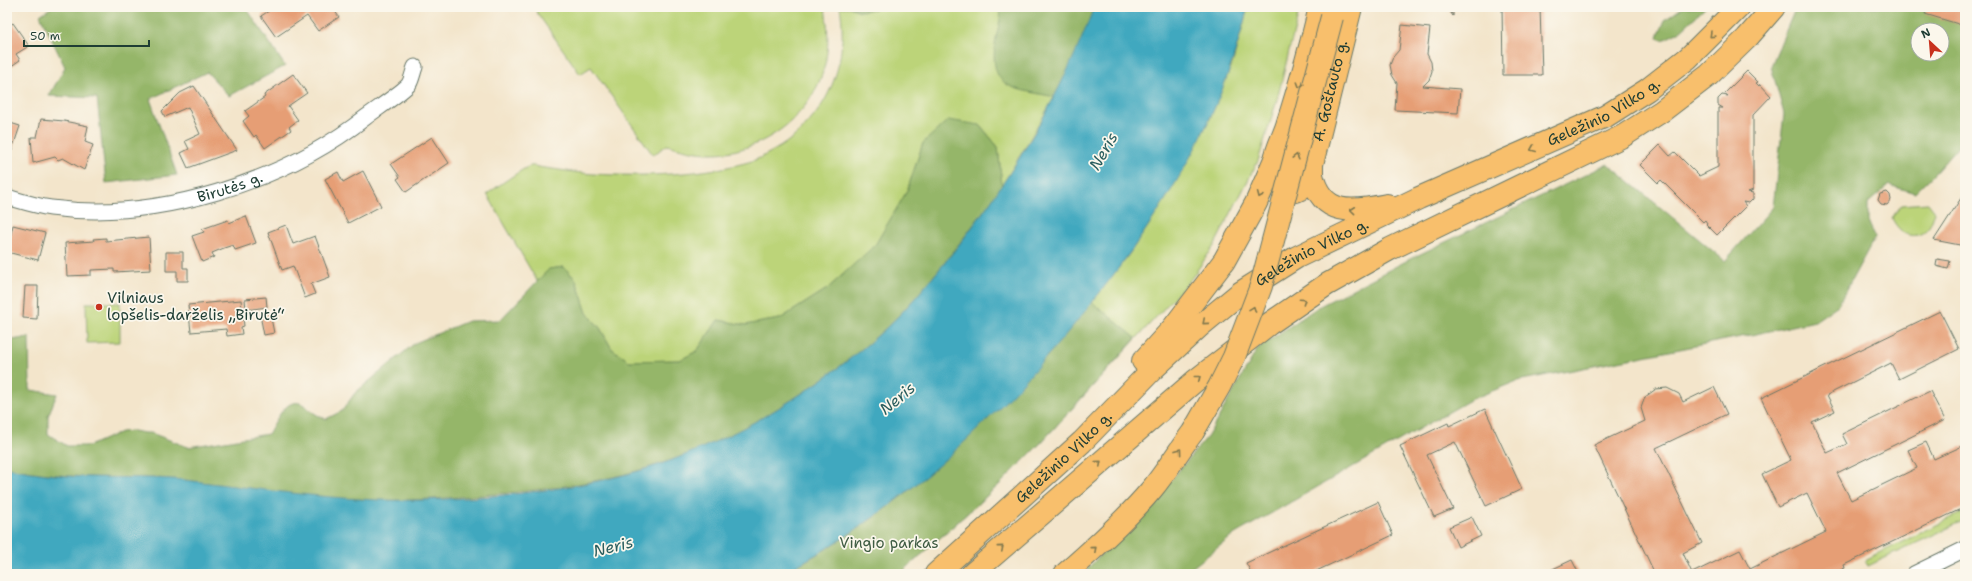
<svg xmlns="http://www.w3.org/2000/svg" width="1972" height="581" font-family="'Shantell Sans',sans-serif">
  <rect width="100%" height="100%" fill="#fbf7ec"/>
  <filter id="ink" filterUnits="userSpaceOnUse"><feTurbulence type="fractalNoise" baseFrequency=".025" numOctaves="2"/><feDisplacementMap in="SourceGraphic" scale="8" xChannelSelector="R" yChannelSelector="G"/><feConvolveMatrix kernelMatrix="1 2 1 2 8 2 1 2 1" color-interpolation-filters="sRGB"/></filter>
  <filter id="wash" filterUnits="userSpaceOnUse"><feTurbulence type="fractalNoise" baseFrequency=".012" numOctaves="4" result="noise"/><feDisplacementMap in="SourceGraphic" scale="16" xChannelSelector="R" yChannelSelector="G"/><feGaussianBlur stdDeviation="0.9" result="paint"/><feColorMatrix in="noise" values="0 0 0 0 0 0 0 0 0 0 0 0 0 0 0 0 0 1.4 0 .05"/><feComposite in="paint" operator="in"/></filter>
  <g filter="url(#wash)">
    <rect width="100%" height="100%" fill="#f3e5cb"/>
    <g fill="#bcd479" stroke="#6e8856">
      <path d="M533,7H825C827,22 829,37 827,52C821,109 767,153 712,153C696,153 682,149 667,145L653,155L591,67L580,74Z"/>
      <path d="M840,7H850L860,11L889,7H1000L1021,89L1055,97L1002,186L998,147L980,125L923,143L907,191L875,246L827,289L780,319L745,325L718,320L697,351L680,360L629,361L612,349L600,328L587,313L576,280L564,267L549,269L537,281L487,194C494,189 523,168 530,166C534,165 541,168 545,168C561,170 577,173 593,174C642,177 706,175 752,161C759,159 765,155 771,152C825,123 850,66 840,7Z"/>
      <polygon points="1248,7 1300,7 1277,100 1258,161 1214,246 1191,279 1037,447 1002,482 900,574 781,574 1112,276 1130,253 1152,220 1210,119 1233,62"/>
      <path d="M1928,203L1935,212C1933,218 1931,225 1927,229C1914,243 1898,232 1892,218L1901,205Z"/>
      <polygon points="86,303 120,303 120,342 87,343"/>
      <polygon points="1965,511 1965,520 1868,566 1865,560"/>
    </g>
    <g fill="#95b669" stroke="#5a7a4e" fill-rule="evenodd">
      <polygon points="52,7 249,7 247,9 285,66 229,96 207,72 150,99 177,175 106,183 97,98 49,96 65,67 40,15"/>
      <polygon points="850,7 889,7 860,11"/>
      <path d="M1000,7H1094L1082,41L1055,97C1013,88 987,91 996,38C998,28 1002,16 1000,7Z"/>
      <polygon points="1683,7 1706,7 1679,32 1663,40 1658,37 1665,20"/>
      <path d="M1796,7H1965V139L1934,174L1915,193L1889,185L1868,203V221L1875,237L1838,305L1815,321L1756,334L1517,381L1470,400L1235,534L1184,574H1086L1087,569L1155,499L1208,436L1258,348L1318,307L1410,259L1608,164L1725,261L1773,207L1784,114L1771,66ZM1918,30H1942V54H1918Z"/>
      <path d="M948,120L980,125L998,147L1002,186C966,235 930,286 886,328C830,380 741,437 669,461C609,482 547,490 484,495C448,498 413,501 378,500C313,499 249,488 184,480C153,477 121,478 90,477C62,476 35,473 7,468V341L29,337L30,390L57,394L48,416V434L67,446H89L121,432L133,431L145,433H151L188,447L268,434C275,423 286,396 302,404C307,406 310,411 314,413C318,416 322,417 326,419L342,411L355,393L415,343L468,321L500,320L549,269L564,267L576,280L587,313L600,328L612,349L629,361L680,360L697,351L718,320L745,325L780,319L827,289L875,245L907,191L923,143Z"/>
      <path d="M1092,302L1136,338L1037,447L1002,482L900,574H781C907,510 1003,410 1092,302Z"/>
    </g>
    <path fill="#3fa8bf" stroke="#2f727a" d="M1094,7H1248C1238,45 1227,82 1210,118C1175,193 1126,262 1073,326C990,425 896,515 781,574H7V468C35,473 63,477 92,477C123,478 153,477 184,480C265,489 345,503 426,500C506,497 597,488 672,460C749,431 823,385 884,330C911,305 935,275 958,246C1014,173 1062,94 1094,7Z"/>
    <g id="blocks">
      <g fill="#e69e74">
        <polygon points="275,7 288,8 332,7 339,17 318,31 307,16 276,37 261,16"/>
        <polygon points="1447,7 1453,7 1453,16"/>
        <polygon points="1502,7 1540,7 1542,75 1503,75"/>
        <polygon points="1927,7 1953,7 1965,11 1965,26 1925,14"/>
        <polygon points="13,23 29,46 16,54 20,60 7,69 7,27"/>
        <polygon points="1402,25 1430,28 1427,54 1431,62 1432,71 1429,80 1423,86 1460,89 1458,113 1395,110 1397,83 1392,75 1390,65 1393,57 1399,50"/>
        <polygon points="1747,71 1758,82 1756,83 1759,86 1760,84 1771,96 1753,115 1753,190 1748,192 1753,193 1753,199 1749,203 1743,202 1746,206 1717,235 1706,224 1707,223 1705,220 1703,222 1661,180 1658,183 1640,165 1660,145 1670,156 1675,152 1699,176 1718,167 1718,108 1723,108 1718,105 1718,99 1722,95 1728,96 1725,93"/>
        <polygon points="293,74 307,93 288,106 298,120 289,127 291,130 265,148 256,135 254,137 243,121 249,116 245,111 265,97 264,95"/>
        <polygon points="194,86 237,150 188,168 181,153 189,149 185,141 200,134 188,107 165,117 162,111 180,93"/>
        <polygon points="41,119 64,121 88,126 85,142 93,145 84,170 63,158 58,160 55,157 33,163 31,137 37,137"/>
        <polygon points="7,122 20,126 9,159 7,158"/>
        <polygon points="432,137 449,163 406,192 397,179 400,177 391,164"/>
        <polygon points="363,171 381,206 348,223 325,179 338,172 343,182"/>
        <polygon points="1887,192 1890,195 1891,200 1887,205 1881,204 1878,200 1880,194"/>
        <polygon points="1965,192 1965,246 1934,240"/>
        <polygon points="246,216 256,243 235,250 233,245 224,248 212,253 214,257 202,262 192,236 204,232 202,229 228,220 229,223"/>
        <polygon points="13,225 45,233 38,260 7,252"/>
        <polygon points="286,225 293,244 315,236 330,277 311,284 315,294 305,298 293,266 282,270 268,232"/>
        <polygon points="149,237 151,270 114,272 114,269 91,270 91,275 67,276 65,243 94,241 93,239 106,238 106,241"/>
        <polygon points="166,252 183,252 183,268 188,268 188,281 177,281 177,271 166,271"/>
        <polygon points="1937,259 1950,261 1948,269 1936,266"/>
        <polygon points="25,286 38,286 37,319 23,318"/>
        <polygon points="266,297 267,307 246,310 245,299"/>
        <polygon points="241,300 244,326 241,327 242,334 227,336 226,329 191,332 188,305"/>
        <polygon points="1940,311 1959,349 1899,379 1891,363 1827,395 1835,411 1812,422 1827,453 1847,444 1842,434 1930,391 1945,420 1837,473 1851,500 1917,468 1908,450 1926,442 1934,459 1965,445 1965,507 1844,565 1845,568 1832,574 1655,574 1594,445 1645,421 1641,408 1645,397 1656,389 1667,388 1679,394 1683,402 1714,387 1727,414 1656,448 1702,543 1683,553 1692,573 1740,550 1750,569 1826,532 1807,493 1778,507 1762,474 1791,460 1761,398"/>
        <polygon points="270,313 274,333 264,335 260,315"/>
        <polygon points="1485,409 1522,489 1486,506 1455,442 1427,455 1453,509 1434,517 1400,446 1448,423 1449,426"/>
        <polygon points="1378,502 1393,535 1310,574 1252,574 1246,563"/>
        <polygon points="1472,517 1481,536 1458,547 1449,527"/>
        <polygon points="1572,560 1579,574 1542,574"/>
      </g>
    </g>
  </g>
  <g filter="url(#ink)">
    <use href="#blocks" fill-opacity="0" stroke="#697869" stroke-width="1"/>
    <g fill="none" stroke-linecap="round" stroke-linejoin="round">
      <defs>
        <g id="minor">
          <path id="s1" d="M7,197C21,201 36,206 51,208C156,222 284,182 366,117C375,110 404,91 409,84C412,79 413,72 415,67"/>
          <polyline points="1914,574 1965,549"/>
        </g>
        <g id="primary">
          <path id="s2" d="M1320,7C1311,46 1300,84 1288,122C1285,134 1277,147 1275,160C1273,175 1283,203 1303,187C1306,184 1309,179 1312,175V164L1351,7"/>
        </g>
        <g id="trunk">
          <path d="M1312,175C1322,217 1353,212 1387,205"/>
          <polyline points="1143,361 1173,328 1224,261 1256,203 1275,159"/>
          <path id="s3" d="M936,574L1082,442L1151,371L1201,325L1240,293L1297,257L1419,198L1606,116L1647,90L1688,58L1739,7"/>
          <polyline points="972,574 1195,381 1269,324 1326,285 1390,249 1623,136 1662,111 1709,75 1747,38 1774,7"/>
          <path d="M1065,574C1096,547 1126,520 1152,489C1167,471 1179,450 1193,432"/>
        </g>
      </defs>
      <use href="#minor" stroke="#697869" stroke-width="17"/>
      <use href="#primary" stroke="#697869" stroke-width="24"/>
      <use href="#trunk" stroke="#697869" stroke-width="24"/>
      <use href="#minor" stroke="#fff" stroke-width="15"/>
      <use href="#primary" stroke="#f8bf6c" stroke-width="22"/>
      <use href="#trunk" stroke="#f8bf6c" stroke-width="22"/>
      <defs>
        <polyline id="trunk-bridge" points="1193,432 1219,387 1234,357 1261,286 1332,17"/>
      </defs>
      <use href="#trunk-bridge" stroke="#697869" stroke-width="24" stroke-linecap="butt"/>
      <use href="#trunk-bridge" stroke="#f8bf6c" stroke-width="22"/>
    </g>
    <defs><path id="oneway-chevron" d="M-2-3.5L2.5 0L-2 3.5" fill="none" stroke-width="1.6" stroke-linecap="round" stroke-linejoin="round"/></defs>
    <g stroke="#81784d">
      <use href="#oneway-chevron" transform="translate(1712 35) rotate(136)"/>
      <use href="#oneway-chevron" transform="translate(1300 85) rotate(107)"/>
      <use href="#oneway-chevron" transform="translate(1533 149) rotate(157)"/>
      <use href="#oneway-chevron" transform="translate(1296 157) rotate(-76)"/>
      <use href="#oneway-chevron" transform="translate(1260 195) rotate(113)"/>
      <use href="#oneway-chevron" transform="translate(1353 210) rotate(-174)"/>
      <use href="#oneway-chevron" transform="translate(1303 301) rotate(-34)"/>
      <use href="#oneway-chevron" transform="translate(1253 309) rotate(-70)"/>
      <use href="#oneway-chevron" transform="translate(1205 322) rotate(140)"/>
      <use href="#oneway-chevron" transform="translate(1198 378) rotate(-38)"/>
      <use href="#oneway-chevron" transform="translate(1179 451) rotate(-54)"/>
      <use href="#oneway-chevron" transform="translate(1099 463) rotate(-41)"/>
      <use href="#oneway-chevron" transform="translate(1001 548) rotate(-41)"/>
      <use href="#oneway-chevron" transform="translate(1094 549) rotate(-41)"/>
    </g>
  </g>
  <circle fill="#c8321e" stroke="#fbf7ec" stroke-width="1.5" cx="99" cy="307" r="4"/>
  <g text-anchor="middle" stroke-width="3.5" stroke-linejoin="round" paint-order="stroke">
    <g font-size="15" fill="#1f3d34" stroke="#fbf7ec">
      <text dy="5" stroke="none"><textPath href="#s2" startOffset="313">A. Goštauto g.</textPath></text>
      <text dy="5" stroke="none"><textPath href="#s3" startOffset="821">Geležinio Vilko g.</textPath></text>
      <text dy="5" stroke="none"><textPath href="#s1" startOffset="227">Birutės g.</textPath></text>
      <text dy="5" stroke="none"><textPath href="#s3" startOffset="497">Geležinio Vilko g.</textPath></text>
      <text dy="5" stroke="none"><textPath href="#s3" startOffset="173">Geležinio Vilko g.</textPath></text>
    </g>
    <g font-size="15" fill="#1f3d34" stroke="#fbf7ec" text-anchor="start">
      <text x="107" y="303">Vilniaus<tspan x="107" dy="17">lopšelis-darželis „Birutė“</tspan></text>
    </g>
    <g font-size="15" fill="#3e5b42" stroke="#fbf7ec">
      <text x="889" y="548">Vingio parkas</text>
    </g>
    <g font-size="16" font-style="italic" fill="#295d5e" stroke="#fbf7ec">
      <text transform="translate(1103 151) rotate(-60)" y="6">Neris</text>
      <text transform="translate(897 398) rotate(-40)" y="6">Neris</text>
      <text transform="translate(613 546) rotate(-14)" y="6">Neris</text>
    </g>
  </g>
  <rect width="1972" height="581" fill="none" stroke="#fbf7ec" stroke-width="24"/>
  <g transform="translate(1930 42) rotate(334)"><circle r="19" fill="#fbf7ec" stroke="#a3ada2"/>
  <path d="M0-3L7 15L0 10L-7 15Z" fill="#c8321e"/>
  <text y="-6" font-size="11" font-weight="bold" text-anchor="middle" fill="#1f3d34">N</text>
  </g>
  <path d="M24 40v6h125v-6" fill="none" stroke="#1f3d34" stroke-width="2"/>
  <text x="30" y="40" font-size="12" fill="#1f3d34" stroke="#fbf7ec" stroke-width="3" paint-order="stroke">50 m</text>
</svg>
